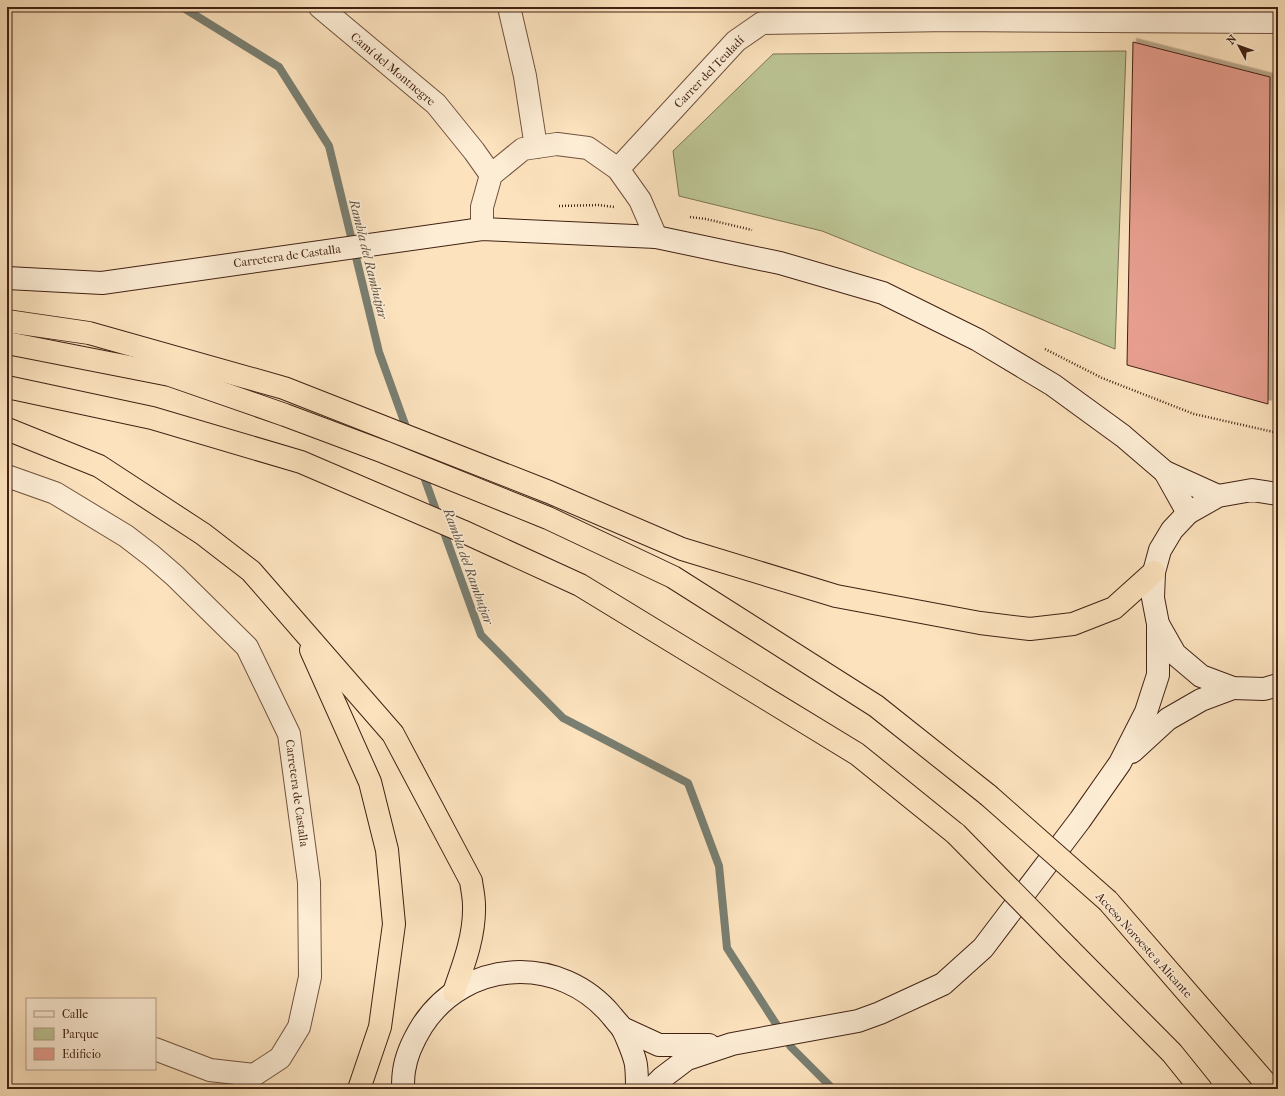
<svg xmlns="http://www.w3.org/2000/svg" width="1285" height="1096" font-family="'IM FELL French Canon',serif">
  <defs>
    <filter id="shadow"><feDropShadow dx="3.5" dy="-3.5" stdDeviation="0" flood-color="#0004"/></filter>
  </defs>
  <rect width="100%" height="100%" fill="#fce3be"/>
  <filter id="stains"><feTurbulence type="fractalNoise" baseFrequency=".005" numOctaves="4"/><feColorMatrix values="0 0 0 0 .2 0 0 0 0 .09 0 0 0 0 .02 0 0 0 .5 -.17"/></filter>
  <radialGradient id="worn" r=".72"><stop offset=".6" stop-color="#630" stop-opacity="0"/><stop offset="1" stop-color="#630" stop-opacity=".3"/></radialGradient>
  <polygon fill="#bcc494" stroke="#7e7254" points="1126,51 1115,349 822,231 679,196 673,151 773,54"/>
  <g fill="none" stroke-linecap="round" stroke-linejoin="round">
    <polyline stroke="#797f72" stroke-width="8" points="182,7 279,67 329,146 379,352 481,635 563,718 688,783 719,866 727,948 791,1047 833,1089"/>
  </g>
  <polygon fill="#e79e8f" stroke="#412113" filter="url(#shadow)" points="1133,42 1270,77 1268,404 1127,365"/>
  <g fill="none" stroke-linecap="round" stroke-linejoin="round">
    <defs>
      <g id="street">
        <polyline points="320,7 436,104 474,151 491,175"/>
        <polyline points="509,7 525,76 536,147"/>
        <polyline points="618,169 736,41 762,23 949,20 1278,22"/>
        <polyline points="482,229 482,207 491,175 523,149 557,144 588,148 618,169 640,200 656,237"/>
        <polyline points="7,476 55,493 126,536 152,556 175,576 247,647 289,734 309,882 310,977 299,1027 280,1058 254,1075 210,1070 155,1049"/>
      </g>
      <g id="secondary">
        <polyline points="7,278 102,283 482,229 656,237 780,263 883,293 978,340 1053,385 1123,436 1165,472 1218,496"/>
        <polyline points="1165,472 1188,513"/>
        <polyline points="1278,494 1252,490 1218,496 1188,513 1172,530 1160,550 1154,572 1153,598 1158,624 1175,654 1201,676 1233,688 1264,689 1278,685"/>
        <polyline points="1132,752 1168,719 1201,700 1233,688"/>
        <polyline points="622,1028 659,1045 709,1045"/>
        <path d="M403,1089C403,1083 403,1077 404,1071C406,1055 414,1039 422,1026C466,958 561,954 612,1016C615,1020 619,1024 622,1028C626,1035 635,1057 636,1065C637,1073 637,1081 637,1089"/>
        <polyline points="651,1089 662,1078 687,1059 732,1044 858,1021 880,1013 943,984 983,948 1080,820 1120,763 1146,712 1158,675 1158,624"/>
      </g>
      <g id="highway">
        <polyline points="7,321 89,333 284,388 549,492 682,549 836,596 980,623 1030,629 1073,624 1114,608 1154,572"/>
        <polyline points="7,343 170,375 285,415 384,452 548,518 673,577 876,706 988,795"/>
        <polyline points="7,387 152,418 301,462 462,531 580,585 857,754 956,834"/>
        <path d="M7,429L99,466L203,534L251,571L393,734L471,881C472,889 474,897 474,905C475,935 464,964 454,992"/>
        <polyline points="311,650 370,782 387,850 394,924 380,1027 359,1089"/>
        <polyline points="1108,901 1271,1089"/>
        <polyline points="1069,949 1172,1053 1201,1089"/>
      </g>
    </defs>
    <use href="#street" stroke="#70523e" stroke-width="24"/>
    <use href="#secondary" stroke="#412113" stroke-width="24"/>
    <use href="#highway" stroke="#412113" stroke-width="24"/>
    <g stroke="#412113" stroke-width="2.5" stroke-dasharray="1 2" stroke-linecap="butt">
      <polyline points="559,206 599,205 614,207"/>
      <polyline points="690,217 706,219 752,230"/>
      <polyline points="1045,349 1102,378 1194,414 1278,433"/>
    </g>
    <use href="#street" stroke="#fdedd5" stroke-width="22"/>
    <use href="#secondary" stroke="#fdedd5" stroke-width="22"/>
    <use href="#highway" stroke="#fce3be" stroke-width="22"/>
    <defs>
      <g id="highway-bridge">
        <polyline points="988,795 1108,901"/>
        <polyline points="956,834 1069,949"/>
      </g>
    </defs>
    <use href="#highway-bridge" stroke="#412113" stroke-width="24" stroke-linecap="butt"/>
    <use href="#highway-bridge" stroke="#fce3be" stroke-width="22"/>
  </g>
  <g text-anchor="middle" stroke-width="3.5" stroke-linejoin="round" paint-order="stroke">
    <g font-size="12" fill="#412113" stroke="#fdedd5">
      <text transform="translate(393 69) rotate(40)" y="4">Camí del Montnegre</text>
      <text transform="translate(709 72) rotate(-46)" y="4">Carrer del Teuladí</text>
      <text transform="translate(287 256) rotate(-8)" y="4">Carretera de Castalla</text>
      <text transform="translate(297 793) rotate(82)" y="4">Carretera de Castalla</text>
      <text transform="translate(1144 945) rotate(48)" y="4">Acceso Noroeste a Alicante</text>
    </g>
    <g font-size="13" font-style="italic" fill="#5d5042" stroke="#fdedd5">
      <text transform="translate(369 259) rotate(76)" y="5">Rambla del Rambutjar</text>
      <text transform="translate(469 566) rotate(70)" y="5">Rambla del Rambutjar</text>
    </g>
  </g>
  <rect width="1285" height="1096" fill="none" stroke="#fce3be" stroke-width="24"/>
  <rect x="8" y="8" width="1269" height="1080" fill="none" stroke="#412113" stroke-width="2"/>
  <rect x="12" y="12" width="1261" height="1072" fill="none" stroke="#412113"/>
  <rect x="26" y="998" width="130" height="72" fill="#fdedd5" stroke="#b29b87"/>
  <rect x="34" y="1011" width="20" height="6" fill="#fdedd5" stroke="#b29b87"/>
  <text x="62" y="1018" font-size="12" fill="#412113">Calle</text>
  <rect x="34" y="1028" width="20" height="12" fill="#bcc494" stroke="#b29b87"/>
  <text x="62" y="1038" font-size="12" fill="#412113">Parque</text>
  <rect x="34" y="1048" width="20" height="12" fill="#e79e8f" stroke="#b29b87"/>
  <text x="62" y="1058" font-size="12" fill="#412113">Edificio</text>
  <g transform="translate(1239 46) rotate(311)" stroke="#fdedd5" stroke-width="3" paint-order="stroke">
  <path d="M0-3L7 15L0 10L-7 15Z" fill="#412113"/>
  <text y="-6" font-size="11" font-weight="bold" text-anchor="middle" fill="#412113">N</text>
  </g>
  <rect width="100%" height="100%" filter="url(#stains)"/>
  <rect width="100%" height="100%" fill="url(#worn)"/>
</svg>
